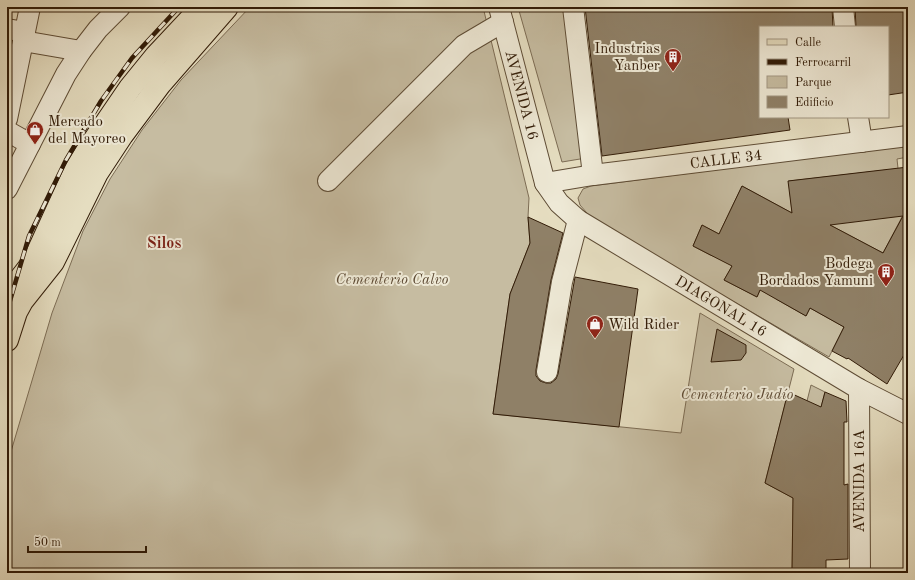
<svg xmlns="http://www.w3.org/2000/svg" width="915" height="580" font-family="'Old Standard TT',serif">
  <rect width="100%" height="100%" fill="#e5ddc0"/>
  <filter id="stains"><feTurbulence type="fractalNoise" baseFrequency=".005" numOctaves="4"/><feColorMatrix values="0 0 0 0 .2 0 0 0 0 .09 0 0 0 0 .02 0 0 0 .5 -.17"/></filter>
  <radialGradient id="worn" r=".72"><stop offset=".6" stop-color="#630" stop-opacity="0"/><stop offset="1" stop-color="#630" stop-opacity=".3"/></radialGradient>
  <g fill="#c6bca1" stroke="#7c6c54">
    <polygon points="250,7 483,7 529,198 528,217 530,243 510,294 493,414 681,433 700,313 794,369 765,483 793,498 792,573 7,573 7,465 52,313 83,231 110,179 142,130 181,80"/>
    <polygon points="518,7 578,7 598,156 562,162"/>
    <polygon points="908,145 908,157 897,159 903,215 883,253 830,225 887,170 789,181 792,213 742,186 719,234 702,225 693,246 710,255 734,263 724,280 757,297 764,282 776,299 806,316 810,308 844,327 829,357 593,220 580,205 578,198 583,189 591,186"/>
    <polygon points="811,385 825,392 817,423 801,425"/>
  </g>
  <g fill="#8f8067" stroke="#311b07" fill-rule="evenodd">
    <polygon points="585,7 832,7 833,27 760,27 760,117 788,117 790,130 602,156"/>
    <polygon points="855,7 908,7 908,92 888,95 888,27 856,27"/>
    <path d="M908,167V348L887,384L848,358L847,359L832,351L844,327L810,308L806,316L760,290L757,297L724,280L732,266L693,246L702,225L719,234L742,186L792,213L788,181ZM903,216L883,253L830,225Z"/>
    <polygon points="528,217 563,233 551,280 536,370 536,376 540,381 546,383 551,383 556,379 558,374 575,277 638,289 619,427 493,414 510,294 530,243"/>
    <polygon points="717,329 746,345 746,353 741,360 711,362"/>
    <polygon points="788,392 821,407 825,392 846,401 847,422 844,422 844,485 848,484 848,559 826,560 826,573 792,573 793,498 765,483"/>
  </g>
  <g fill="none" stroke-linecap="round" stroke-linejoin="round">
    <defs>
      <g id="minor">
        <polyline points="499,7 545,183 559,203 578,220 859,389 908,414"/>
        <polyline points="573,7 593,175"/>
        <polyline points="843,7 845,27"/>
        <polyline points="7,29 25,32"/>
        <polyline points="23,41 81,51"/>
        <polyline points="858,117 862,142"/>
        <polyline points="7,119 30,7"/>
        <polyline points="7,131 30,144"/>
        <polyline points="328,181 464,45 503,22"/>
        <polyline points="545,183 593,175 908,136"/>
        <polyline points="7,189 66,74 81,51 98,29 120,7"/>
        <polyline points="547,372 562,282 578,220"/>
        <polyline points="859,389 860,573"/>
      </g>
      <g id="major">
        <polyline points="7,296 31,265 37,254 75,171 89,148 130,88 156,56 202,7"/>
        <polyline points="7,340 16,312 22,301 53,262 97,173 122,135 160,84 227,7"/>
      </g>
    </defs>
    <use href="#minor" stroke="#5e4c35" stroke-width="22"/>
    <use href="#major" stroke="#311b07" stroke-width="24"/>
    <use href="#minor" stroke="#eee9d6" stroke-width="20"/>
    <use href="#major" stroke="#e5ddc0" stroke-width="22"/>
    <defs>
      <polyline id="rail" points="7,311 29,236 66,160 101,101 132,58 179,7"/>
    </defs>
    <use href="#rail" stroke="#311b07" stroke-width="4.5"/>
    <use href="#rail" stroke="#eee9d6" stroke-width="3" stroke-dasharray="9" stroke-linecap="butt"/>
  </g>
  <defs>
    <symbol id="building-pin" viewBox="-11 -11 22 30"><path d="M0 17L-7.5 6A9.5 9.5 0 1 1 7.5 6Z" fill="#8f2418" stroke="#eee9d6"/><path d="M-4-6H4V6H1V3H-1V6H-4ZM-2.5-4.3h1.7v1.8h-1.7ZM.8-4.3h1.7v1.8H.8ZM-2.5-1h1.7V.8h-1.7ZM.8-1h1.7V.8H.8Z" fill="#fff"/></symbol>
    <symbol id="shop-pin" viewBox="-11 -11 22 30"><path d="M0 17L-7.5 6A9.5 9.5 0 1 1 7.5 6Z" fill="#8f2418" stroke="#eee9d6"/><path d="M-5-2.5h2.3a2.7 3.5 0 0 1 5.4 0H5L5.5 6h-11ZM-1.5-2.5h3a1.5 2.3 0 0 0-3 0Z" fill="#fff"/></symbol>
  </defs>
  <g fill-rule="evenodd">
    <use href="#building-pin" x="663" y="47" width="20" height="27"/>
    <use href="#shop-pin" x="25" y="120" width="20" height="27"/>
    <use href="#building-pin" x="876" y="262" width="20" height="27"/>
    <use href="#shop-pin" x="585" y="314" width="20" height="27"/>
  </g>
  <g text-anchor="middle" stroke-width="4" stroke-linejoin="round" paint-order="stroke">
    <g font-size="15" fill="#311b07" stroke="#eee9d6" text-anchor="end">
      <text x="660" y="53">Industrias<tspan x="660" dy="17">Yanber</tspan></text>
      <text x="48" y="126" text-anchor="start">Mercado<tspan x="48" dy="17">del Mayoreo</tspan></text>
      <text x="873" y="268">Bodega<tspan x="873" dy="17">Bordados Yamuni</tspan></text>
      <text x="608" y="329" text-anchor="start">Wild Rider</text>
    </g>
    <g font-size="15" fill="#311b07" stroke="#eee9d6">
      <text transform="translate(522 95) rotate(75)" y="5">AVENIDA 16</text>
      <text transform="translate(726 159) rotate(-7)" y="5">CALLE 34</text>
      <text transform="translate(721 306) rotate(31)" y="5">DIAGONAL 16</text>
      <text transform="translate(859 481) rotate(-90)" y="5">AVENIDA 16A</text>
    </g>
    <g font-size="15" font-style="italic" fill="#5e4b35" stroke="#eee9d6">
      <text x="392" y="284">Cementerio Calvo</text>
      <text x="737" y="399">Cementerio Judío</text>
    </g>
    <g font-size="16" font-weight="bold" fill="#7a1f14" stroke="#eee9d6">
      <text x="164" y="248">Silos</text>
    </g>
  </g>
  <rect width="915" height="580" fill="none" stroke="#e5ddc0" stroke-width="24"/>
  <rect x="8" y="8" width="899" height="564" fill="none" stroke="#311b07" stroke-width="2"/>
  <rect x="12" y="12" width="891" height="556" fill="none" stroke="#311b07"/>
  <rect x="759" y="26" width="130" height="92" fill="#eee9d6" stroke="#a29783"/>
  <rect x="767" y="39" width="20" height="6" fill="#e5ddc0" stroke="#a29783"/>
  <text x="795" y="46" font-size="12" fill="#311b07">Calle</text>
  <rect x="767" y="59" width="20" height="6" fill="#311b07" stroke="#a29783"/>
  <text x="795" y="66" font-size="12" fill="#311b07">Ferrocarril</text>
  <rect x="767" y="76" width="20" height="12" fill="#c6bca1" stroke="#a29783"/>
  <text x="795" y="86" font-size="12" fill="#311b07">Parque</text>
  <rect x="767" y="96" width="20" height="12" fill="#8f8067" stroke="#a29783"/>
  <text x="795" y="106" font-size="12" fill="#311b07">Edificio</text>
  <path d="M28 546v6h118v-6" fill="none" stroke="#311b07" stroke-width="2"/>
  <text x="34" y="546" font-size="12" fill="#311b07" stroke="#eee9d6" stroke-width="3" paint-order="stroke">50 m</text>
  <rect width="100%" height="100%" filter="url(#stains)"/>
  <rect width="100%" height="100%" fill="url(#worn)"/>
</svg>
